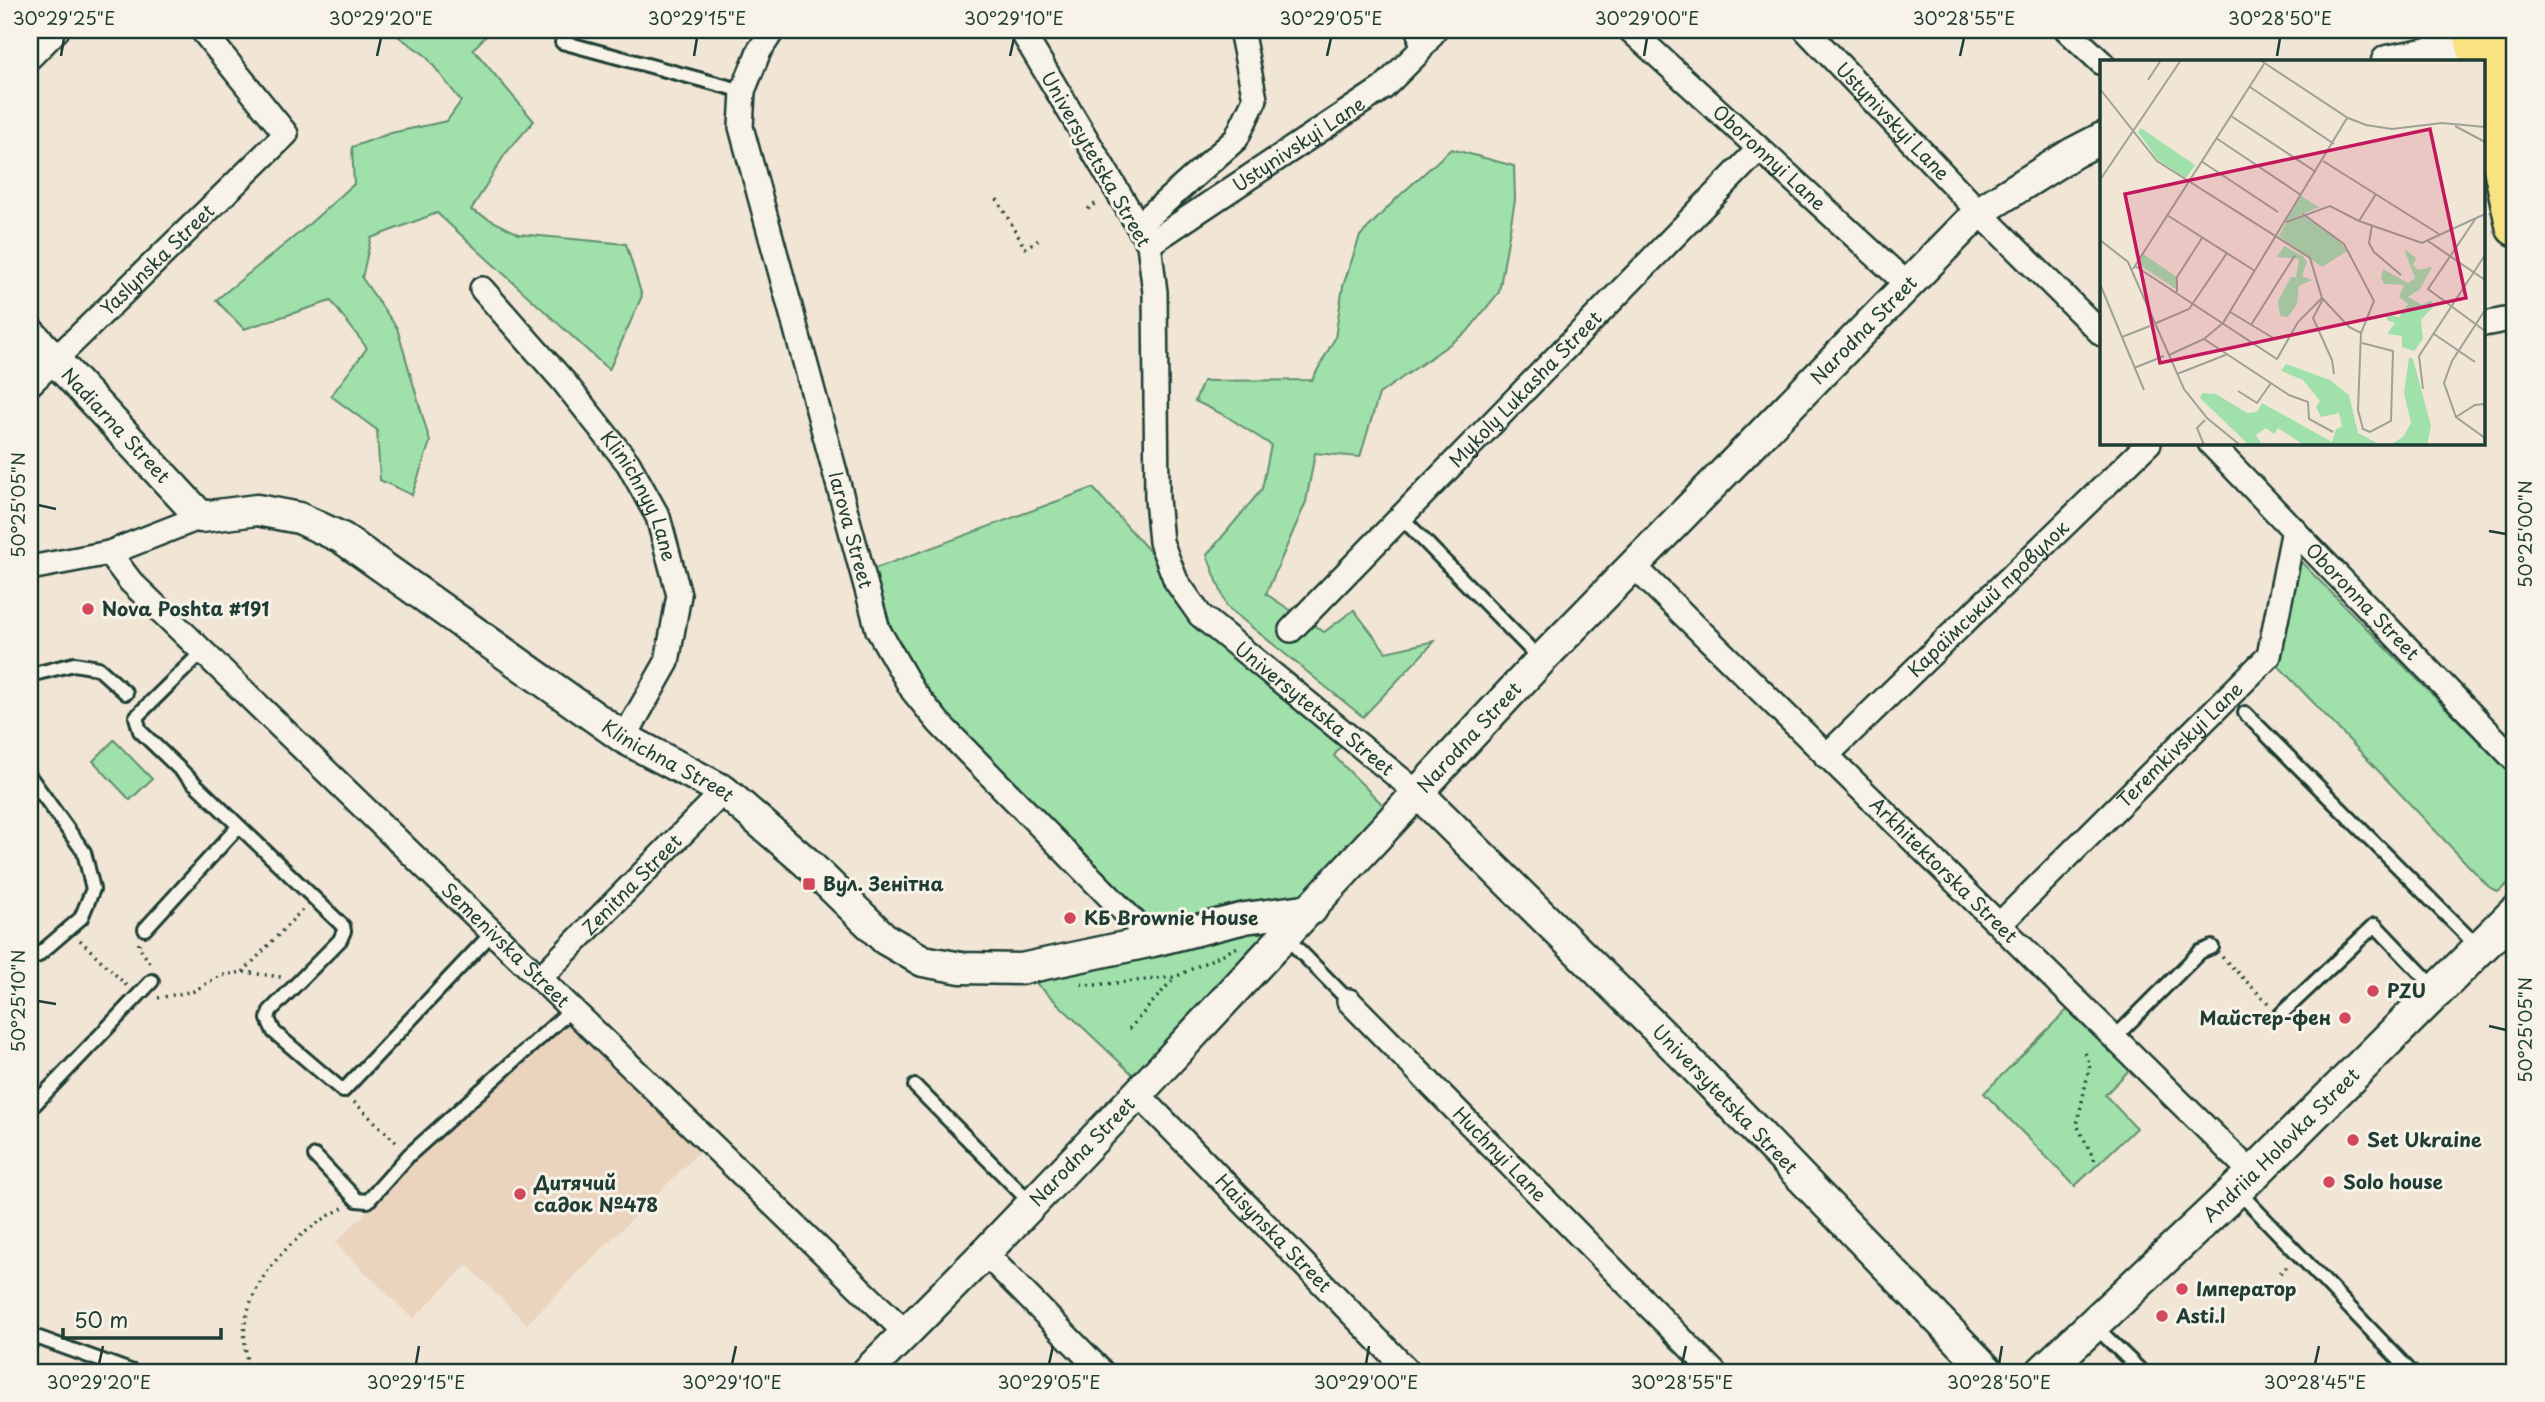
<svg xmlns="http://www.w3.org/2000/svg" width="2545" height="1402" font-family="'Playpen Sans',sans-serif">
  <rect width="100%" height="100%" fill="#f1e5d5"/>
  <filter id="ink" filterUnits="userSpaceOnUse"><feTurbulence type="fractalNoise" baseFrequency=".0143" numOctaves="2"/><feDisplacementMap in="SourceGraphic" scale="14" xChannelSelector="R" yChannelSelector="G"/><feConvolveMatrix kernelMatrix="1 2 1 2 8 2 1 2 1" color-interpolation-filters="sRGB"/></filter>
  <g filter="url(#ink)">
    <polygon fill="#ead4be" points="567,1009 705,1146 527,1324 467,1265 413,1319 335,1243"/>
    <g fill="#a0e1ab" stroke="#608f70" stroke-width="2">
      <polygon points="389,30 492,30 473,49 534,121 505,154 471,210 519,234 626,244 642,296 609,370 437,213 371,238 362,278 397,328 430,442 412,495 380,480 377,430 331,396 367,348 331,301 244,329 216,300 299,233 354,184 352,147 391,133 447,121 461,101 425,55"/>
      <polygon points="1451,149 1514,166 1515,200 1499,292 1467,332 1379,394 1360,457 1315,453 1306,502 1266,594 1324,632 1354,610 1386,652 1435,641 1363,717 1227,607 1207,555 1262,489 1271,445 1226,416 1195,401 1203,381 1312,380 1335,338 1343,286 1360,236 1398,197"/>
      <polygon points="1093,488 1176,581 1348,736 1334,756 1385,807 1304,896 1157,926 947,715 922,682 886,622 871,570"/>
      <polygon points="2297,558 2515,778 2515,877 2498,892 2489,887 2269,656"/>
      <polygon points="114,740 152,779 130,800 93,761"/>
      <polygon points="1312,909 1145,1086 1021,969"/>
      <polygon points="2070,1007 2138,1061 2105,1095 2136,1128 2075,1186 1984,1093"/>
    </g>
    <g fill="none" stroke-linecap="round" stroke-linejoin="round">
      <defs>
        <g id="service">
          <polyline points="1414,30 1417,54"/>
          <polyline points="562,42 743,91"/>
          <polyline points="1402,518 1541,660"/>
          <polyline points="203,651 136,717 140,731 343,926 344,931 340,940 270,1011 268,1019 274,1032 343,1091 493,932"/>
          <polyline points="30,675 74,664 98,668 126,693"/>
          <polyline points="2245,713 2479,948"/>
          <polyline points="30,777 84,852 93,889 81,918 37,956 30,954"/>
          <polyline points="145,929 238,827"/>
          <polyline points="1286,937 1349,1001"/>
          <polyline points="2280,1015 2375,925 2437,990"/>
          <polyline points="2115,1037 2200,952 2212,947"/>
          <polyline points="915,1086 1032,1204"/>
          <polyline points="30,1109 152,981"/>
          <polyline points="315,1156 357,1200 368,1201 409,1155 572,1009"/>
          <polyline points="2237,1190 2411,1372"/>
          <polyline points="2096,1323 2106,1337 2142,1372"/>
          <polyline points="30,1341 39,1338 133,1372"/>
        </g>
        <g id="minor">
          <path id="s1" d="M773,30L759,51L743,91L741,127L878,630L913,691L939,723L1153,941"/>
          <path id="s2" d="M1021,30L1149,244L1155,292L1157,499L1161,542L1176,581L1200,615L1419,794"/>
          <path id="s3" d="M1630,30L1908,285"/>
          <path id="s4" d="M1806,30L1979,212L2102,334"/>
          <polyline points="2067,30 2102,63"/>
          <polyline points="30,57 57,30"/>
          <polyline points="1138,226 1236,139 1255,99 1241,30"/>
          <path id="s5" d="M1149,244L1383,88L1417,54L1435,30"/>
          <path id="s6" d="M482,289L564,382L628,463L658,517L679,595L667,662L624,738"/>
          <polyline points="2484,324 2515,318"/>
          <path id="s7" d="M30,384L286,134L202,30"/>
          <path id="s8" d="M2210,443L2515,760"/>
          <path id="s9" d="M109,553L131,582L906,1333"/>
          <path id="s10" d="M1634,566L2253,1174"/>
          <polyline points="30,568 109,553 201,517"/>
          <path id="s11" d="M1291,630L1759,149"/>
          <path id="s12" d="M1826,756L2149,443"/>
          <path id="s13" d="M2000,924L2269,656L2294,529"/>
          <path id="s14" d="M540,978L724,791"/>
          <path id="s15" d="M1349,1001L1714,1372"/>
          <path id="s16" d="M1138,1094L1409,1372"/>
          <polyline points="985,1253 1102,1372"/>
        </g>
        <g id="tertiary">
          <polyline points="2387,61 2476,44"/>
          <path id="s17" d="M30,333L201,517L257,510L299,518L342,538L624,738L724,791L806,862L885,939L923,961L961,968L1021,969L1153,941L1245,918L1312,909"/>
          <path id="s18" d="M1419,794L1683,1055L1989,1372"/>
          <path id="s19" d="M867,1372L985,1253L1145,1086L1541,660L1979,212L2073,153L2102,138"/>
        </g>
        <g id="secondary">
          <path id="s20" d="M2043,1372L2253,1174L2515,913"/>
        </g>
        <g id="primary">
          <polyline points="2472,30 2479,61"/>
          <polyline points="2504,30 2515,81"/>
          <polyline points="2484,81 2515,227"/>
        </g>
      </defs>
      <use href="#service" stroke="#1f3d34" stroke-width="18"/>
      <use href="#minor" stroke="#1f3d34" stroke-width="28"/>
      <use href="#tertiary" stroke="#1f3d34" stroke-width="35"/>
      <use href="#secondary" stroke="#1f3d34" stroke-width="38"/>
      <use href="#primary" stroke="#1f3d34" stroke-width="42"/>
      <g stroke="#1f3d34" stroke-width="3.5" stroke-dasharray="2 5" stroke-linecap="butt">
        <polyline points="997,199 1025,248 1041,238"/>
        <polyline points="1088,209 1098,202"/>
        <polyline points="80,940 127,986"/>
        <polyline points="139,943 139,947 152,966"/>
        <polyline points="2222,957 2268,1003"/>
        <polyline points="243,972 302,910"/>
        <polyline points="1081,984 1095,985 1175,977 1238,947"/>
        <polyline points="158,998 194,991 220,976 243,972 281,977"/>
        <polyline points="1129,1029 1174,978"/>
        <polyline points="2085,1053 2090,1064 2077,1125 2097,1165"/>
        <polyline points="354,1102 399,1145"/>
        <polyline points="2280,1273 2287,1267"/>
        <polyline points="2268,1284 2271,1282"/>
        <path d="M248,1372C247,1357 243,1339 245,1324C253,1273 299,1230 343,1208"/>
      </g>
      <use href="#service" stroke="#f7f3e8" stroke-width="12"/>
      <use href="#minor" stroke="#f7f3e8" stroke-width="23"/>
      <use href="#tertiary" stroke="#f7f3e8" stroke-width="30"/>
      <use href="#secondary" stroke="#f7f3e8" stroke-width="33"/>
      <use href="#primary" stroke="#f8e281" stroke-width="37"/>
    </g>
  </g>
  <path fill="none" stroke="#1f3d34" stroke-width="2.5" d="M61,56L64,38M377,56L381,38M694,56L697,38M1010,56L1014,38M1327,56L1331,38M1644,56L1647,38M1960,56L1964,38M2277,56L2280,38M38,505L56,509M2489,531L2506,534M38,1001L56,1004M2489,1026L2506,1030M99,1364L103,1346M416,1364L419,1346M732,1364L736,1346M1049,1364L1053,1346M1366,1364L1369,1346M1682,1364L1686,1346M1999,1364L2002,1346M2315,1364L2319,1346"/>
  <g fill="#d1495b" stroke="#f7f3e8" stroke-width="2.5">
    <circle cx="88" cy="609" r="7"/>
    <rect x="802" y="877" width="14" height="14" rx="3.5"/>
    <circle cx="1070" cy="918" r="7"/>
    <circle cx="2373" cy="991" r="7"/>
    <circle cx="2345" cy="1018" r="7"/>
    <circle cx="2353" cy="1140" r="7"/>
    <circle cx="2329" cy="1182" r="7"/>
    <circle cx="520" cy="1194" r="7"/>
    <circle cx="2182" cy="1289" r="7"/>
    <circle cx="2162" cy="1316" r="7"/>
  </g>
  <g text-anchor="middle" stroke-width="6" stroke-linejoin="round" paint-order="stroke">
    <g font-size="19" fill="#1f3d34" stroke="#f7f3e8">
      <text dy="7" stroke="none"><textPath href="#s4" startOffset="126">Ustynivskyi Lane</textPath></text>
      <text dy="7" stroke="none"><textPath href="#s5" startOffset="180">Ustynivskyi Lane</textPath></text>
      <text dy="7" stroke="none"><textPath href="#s3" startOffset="189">Oboronnyi Lane</textPath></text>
      <text transform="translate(1096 159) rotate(60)" y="7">Universytetska Street</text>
      <text dy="7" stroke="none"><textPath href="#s7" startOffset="178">Yaslynska Street</textPath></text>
      <text dy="7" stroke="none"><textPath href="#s19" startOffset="1442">Narodna Street</textPath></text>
      <text dy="7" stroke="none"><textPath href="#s11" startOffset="336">Mykoly Lukasha Street</textPath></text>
      <text dy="7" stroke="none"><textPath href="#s17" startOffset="126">Nadiarna Street</textPath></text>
      <text dy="7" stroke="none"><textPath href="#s6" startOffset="262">Klinichnyy Lane</textPath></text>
      <text dy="7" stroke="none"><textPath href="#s1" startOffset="522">Iarova Street</textPath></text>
      <text dy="7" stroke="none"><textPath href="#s12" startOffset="226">Караїмський провулок</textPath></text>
      <text dy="7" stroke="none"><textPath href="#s8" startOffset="220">Oboronna Street</textPath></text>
      <text dy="7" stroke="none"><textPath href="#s2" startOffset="779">Universytetska Street</textPath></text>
      <text dy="7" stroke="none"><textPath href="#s19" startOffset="875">Narodna Street</textPath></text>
      <text dy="7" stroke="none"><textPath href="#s13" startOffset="254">Teremkivskyi Lane</textPath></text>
      <text dy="7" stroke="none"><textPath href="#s17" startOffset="793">Klinichna Street</textPath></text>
      <text dy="7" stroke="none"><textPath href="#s10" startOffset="434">Arkhitektorska Street</textPath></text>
      <text dy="7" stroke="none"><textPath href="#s14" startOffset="131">Zenitna Street</textPath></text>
      <text dy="7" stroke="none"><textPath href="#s9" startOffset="558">Semenivska Street</textPath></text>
      <text dy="7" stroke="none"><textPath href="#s18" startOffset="432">Universytetska Street</textPath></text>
      <text dy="7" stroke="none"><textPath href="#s20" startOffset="329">Andriia Holovka Street</textPath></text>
      <text dy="7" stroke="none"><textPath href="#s19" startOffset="308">Narodna Street</textPath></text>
      <text dy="7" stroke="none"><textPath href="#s15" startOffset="215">Huchnyi Lane</textPath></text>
      <text dy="7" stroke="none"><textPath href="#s16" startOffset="194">Haisynska Street</textPath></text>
    </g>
    <g font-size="19" font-weight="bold" fill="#1f3d34" stroke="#f7f3e8" text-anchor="start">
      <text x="102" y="616">Nova Poshta #191</text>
      <text x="823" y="891">Вул. Зенітна</text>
      <text x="1084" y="925">КБ Brownie House</text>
      <text x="2387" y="998">PZU</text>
      <text x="2331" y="1025" text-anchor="end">Майстер-фен</text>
      <text x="2367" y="1147">Set Ukraine</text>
      <text x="2343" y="1189">Solo house</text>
      <text x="534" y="1190">Дитячий<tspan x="534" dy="22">садок №478</tspan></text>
      <text x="2196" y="1296">Імператор</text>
      <text x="2176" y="1323">Asti.l</text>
    </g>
  </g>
  <g transform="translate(2100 60)">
    <rect width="385" height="385" fill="#f1e5d5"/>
    <path d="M41,68L95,105L86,118L58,100L38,72ZM201,136L219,147L185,162ZM203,156L238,179L247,191L222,207L179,176L186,163ZM184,186L203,196L207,202L202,216L212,220L199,226L197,244L188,257L180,256L178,241L191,217H196L199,199L177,197ZM304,189L316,198L313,205L318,210L332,207L320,229L308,237L322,245L331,240L333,247L321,260L323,279L314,291L302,287V276L287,274L295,263L287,260V255L299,257L308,244L299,237L304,225L284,224L281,218L283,209L308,223L315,218ZM43,194L77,217L76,229L38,204ZM309,297L313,299L331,366L327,385H290L303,377L311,363L304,333ZM186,304L230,320L249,335L258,373L281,385H204L178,368L174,374L166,368L156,375L162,385H149L100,338L102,333L116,334L147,353L157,352L162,343L232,382L236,369L242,367L239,353L221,357L216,347L220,341L203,320L181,311Z" fill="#a0e1ab"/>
    <path fill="none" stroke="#9da295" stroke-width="2" d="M160,0L248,58L266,65L292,69L342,63L385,67M48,20L61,0M150,27L234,84M0,29L57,101L210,198L222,238L249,267L261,273M131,56L216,112M355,66L385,82M116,78L201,135M101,101L178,152M223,101L339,174M0,120L81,0M203,154L244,184L274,241L261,273L258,350L263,369L270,372L291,361L293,291L262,283M67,155L155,211M376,158L328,229L385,271M259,161L276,134M186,162L230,146L259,161L322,183L385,154M272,165L269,183L274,192L301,215M0,180L28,202L84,329L107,358L140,385M328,181L385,220M35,206L177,299L198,262L222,238M33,209L164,4M0,224L44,330M77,232V217L102,178M223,239L213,258L232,300L234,314M385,250L352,301L344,323L356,357L385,378M130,252L175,279M54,264L89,249L127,193M151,265L195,195M334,274L375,302M22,277L50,266M104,279L189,335L208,342L209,359L233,372M69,295L104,279L123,263L247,58M34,308L64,296M77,314L128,294M323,329L319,296L385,195M138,331L157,343L171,323M356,357L375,345L385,344M104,385L97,368L105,360"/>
    <path fill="#c2185b" fill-opacity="0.15" stroke="#c2185b" stroke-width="3.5" d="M330,69L366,238L60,303L25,134Z"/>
    <rect width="385" height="385" fill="none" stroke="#1f3d34" stroke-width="3.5"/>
  </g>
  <rect width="2545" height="1402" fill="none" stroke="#f7f3e8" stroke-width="77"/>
  <path d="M63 1328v10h158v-10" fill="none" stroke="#1f3d34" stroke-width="3.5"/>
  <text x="74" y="1328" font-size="21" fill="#1f3d34" stroke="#f7f3e8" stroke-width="5" paint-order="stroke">50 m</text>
  <rect x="38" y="38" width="2468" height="1326" fill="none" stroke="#1f3d34" stroke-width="2.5"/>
  <g font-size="18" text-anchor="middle" fill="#1f3d34">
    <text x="64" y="25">30°29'25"E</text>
    <text x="381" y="25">30°29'20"E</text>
    <text x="697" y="25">30°29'15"E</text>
    <text x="1014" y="25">30°29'10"E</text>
    <text x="1331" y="25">30°29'05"E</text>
    <text x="1647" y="25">30°29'00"E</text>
    <text x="1964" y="25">30°28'55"E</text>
    <text x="2280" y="25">30°28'50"E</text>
    <text transform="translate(19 505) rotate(-90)" y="6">50°25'05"N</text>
    <text transform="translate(2526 534) rotate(-90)" y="6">50°25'00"N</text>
    <text transform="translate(19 1001) rotate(-90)" y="6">50°25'10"N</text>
    <text transform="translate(2526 1030) rotate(-90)" y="6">50°25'05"N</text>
    <text x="99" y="1389">30°29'20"E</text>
    <text x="416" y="1389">30°29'15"E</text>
    <text x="732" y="1389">30°29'10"E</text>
    <text x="1049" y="1389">30°29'05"E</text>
    <text x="1366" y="1389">30°29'00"E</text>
    <text x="1682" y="1389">30°28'55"E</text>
    <text x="1999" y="1389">30°28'50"E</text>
    <text x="2315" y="1389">30°28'45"E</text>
  </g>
</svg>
